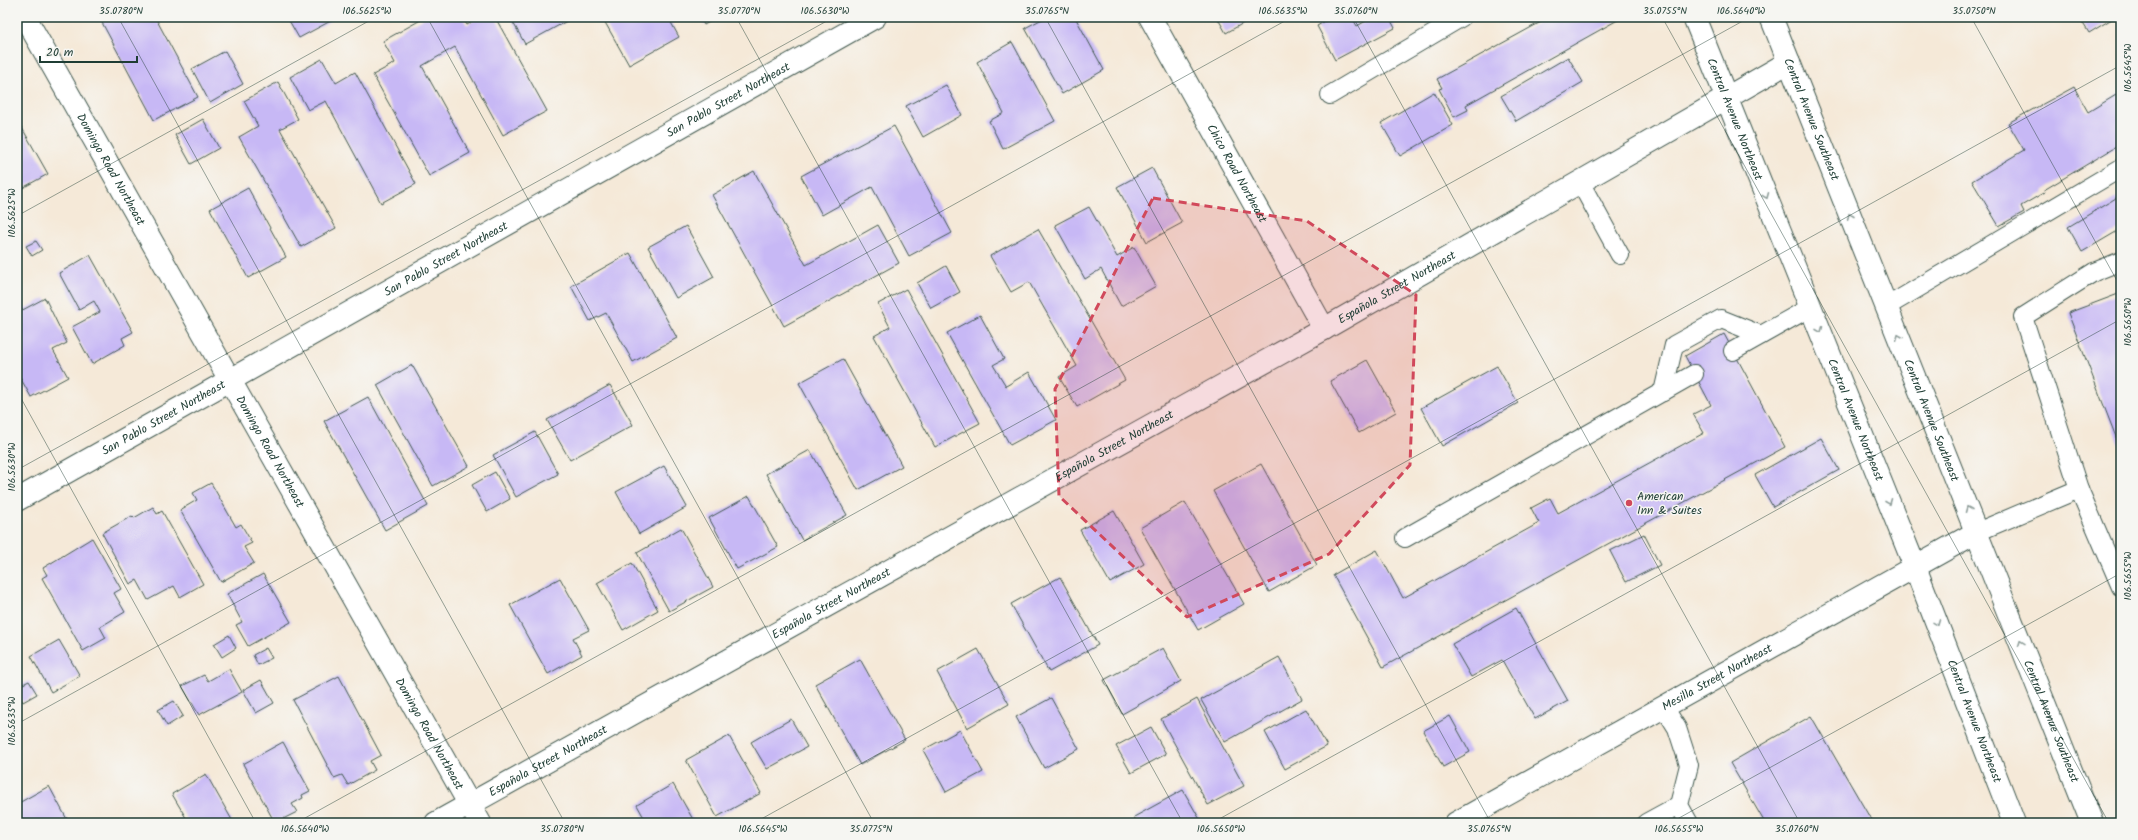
<svg xmlns="http://www.w3.org/2000/svg" width="2138" height="840" font-family="Kalam,sans-serif">
  <rect width="100%" height="100%" fill="#f6f6f2"/>
  <filter id="ink" filterUnits="userSpaceOnUse"><feTurbulence type="fractalNoise" baseFrequency=".025" numOctaves="2"/><feDisplacementMap in="SourceGraphic" scale="8" xChannelSelector="R" yChannelSelector="G"/><feConvolveMatrix kernelMatrix="1 2 1 2 8 2 1 2 1" color-interpolation-filters="sRGB"/></filter>
  <filter id="wash" filterUnits="userSpaceOnUse"><feTurbulence type="fractalNoise" baseFrequency=".012" numOctaves="4" result="noise"/><feDisplacementMap in="SourceGraphic" scale="16" xChannelSelector="R" yChannelSelector="G"/><feGaussianBlur stdDeviation="0.9" result="paint"/><feColorMatrix in="noise" values="0 0 0 0 0 0 0 0 0 0 0 0 0 0 0 0 0 1.4 0 .05"/><feComposite in="paint" operator="in"/></filter>
  <g filter="url(#wash)">
    <rect width="100%" height="100%" fill="#f5e9d8"/>
    <g id="blocks">
      <g fill="#c7b8f5">
        <polygon points="99,17 155,17 198,97 154,120"/>
        <polygon points="287,17 338,17 299,38"/>
        <polygon points="426,17 462,17 467,25 480,17 495,17 547,111 503,135 455,47 422,66 470,153 429,176 373,75 395,63 383,41"/>
        <polygon points="510,17 574,17 525,44"/>
        <polygon points="602,17 668,17 679,37 629,65"/>
        <polygon points="700,17 718,17 704,25"/>
        <polygon points="1046,17 1075,17 1104,70 1062,94 1025,28"/>
        <polygon points="1217,17 1254,17 1226,33"/>
        <polygon points="1332,17 1352,17 1357,26 1373,17 1389,17 1395,28 1335,60 1317,26"/>
        <polygon points="1550,17 1623,17 1466,105 1468,110 1454,117 1439,89 1442,88 1437,79"/>
        <polygon points="2079,17 2115,17 2089,33"/>
        <polygon points="1012,42 1055,121 1003,149 989,121 1004,113 977,62"/>
        <polygon points="225,51 243,84 210,103 192,69"/>
        <polygon points="1568,57 1583,82 1516,121 1501,96"/>
        <polygon points="322,59 336,83 355,72 416,184 381,203 326,101 308,110 290,77"/>
        <polygon points="278,82 298,119 280,129 336,228 301,247 239,137 258,126 244,101"/>
        <polygon points="946,85 962,115 923,137 906,106"/>
        <polygon points="2074,87 2088,112 2121,92 2121,144 2044,190 2045,192 2021,206 2024,212 1999,226 1972,181 2024,150 2008,123"/>
        <polygon points="1434,92 1453,125 1400,156 1381,123"/>
        <polygon points="17,119 48,174 17,191"/>
        <polygon points="203,119 219,148 191,164 175,135"/>
        <polygon points="894,126 952,233 909,256 872,187 822,215 801,176"/>
        <polygon points="1152,168 1182,223 1147,242 1117,187"/>
        <polygon points="754,171 806,265 878,225 899,263 784,326 712,195"/>
        <polygon points="248,188 286,257 248,278 210,209"/>
        <polygon points="2121,195 2121,229 2082,252 2068,227"/>
        <polygon points="1089,207 1117,257 1134,247 1156,286 1121,306 1101,269 1085,279 1055,225"/>
        <polygon points="686,226 714,277 676,298 648,247"/>
        <polygon points="1038,229 1125,380 1077,407 1059,377 1077,366 1029,282 1011,292 990,256"/>
        <polygon points="36,241 42,250 32,256 26,246"/>
        <polygon points="630,253 677,338 633,362 606,313 590,321 571,286"/>
        <polygon points="90,255 133,332 122,338 125,345 92,364 72,327 100,312 94,301 79,310 59,273"/>
        <polygon points="946,266 960,292 931,308 917,283"/>
        <polygon points="906,289 980,423 935,447 874,336 890,327 878,304"/>
        <polygon points="2121,293 2121,450 2068,313"/>
        <polygon points="45,298 67,343 53,350 68,377 31,397 17,372 17,313"/>
        <polygon points="980,315 1004,359 993,365 1006,386 1029,372 1056,420 1010,445 947,333"/>
        <polygon points="1724,334 1785,447 1383,667 1333,575 1377,550 1403,598 1539,523 1531,508 1550,498 1558,513 1704,433 1693,414 1711,405 1685,356"/>
        <polygon points="843,359 902,466 858,490 799,383"/>
        <polygon points="1367,360 1396,412 1359,433 1330,381"/>
        <polygon points="412,365 469,466 433,486 377,385"/>
        <polygon points="1497,366 1518,403 1442,446 1421,408"/>
        <polygon points="610,385 633,425 570,460 547,420"/>
        <polygon points="368,397 428,506 385,530 324,421"/>
        <polygon points="535,432 558,474 516,497 493,455"/>
        <polygon points="1821,438 1839,470 1773,507 1755,475"/>
        <polygon points="810,450 847,515 802,540 766,474"/>
        <polygon points="1261,464 1317,565 1269,592 1213,491"/>
        <polygon points="664,466 687,507 639,534 616,492"/>
        <polygon points="495,472 510,499 487,512 472,485"/>
        <polygon points="211,483 236,527 241,524 252,543 244,547 254,563 221,582 180,510 197,500 193,493"/>
        <polygon points="749,496 778,547 737,569 709,518"/>
        <polygon points="1185,502 1244,604 1198,630 1140,528"/>
        <polygon points="153,507 157,514 162,511 203,584 180,597 174,586 148,600 137,580 130,584 102,533 132,516 134,518"/>
        <polygon points="1114,511 1144,564 1110,583 1080,530"/>
        <polygon points="681,528 713,587 669,611 637,553"/>
        <polygon points="1644,534 1660,565 1626,582 1610,551"/>
        <polygon points="92,538 121,589 114,593 125,612 100,627 106,638 83,651 42,578 47,575 43,568"/>
        <polygon points="632,563 658,610 623,630 597,583"/>
        <polygon points="263,574 291,622 248,646 236,625 242,622 227,594"/>
        <polygon points="1060,577 1098,645 1049,672 1011,604"/>
        <polygon points="560,578 589,630 573,638 582,655 548,674 510,605"/>
        <polygon points="1516,608 1568,701 1535,719 1502,660 1471,677 1452,644"/>
        <polygon points="229,635 236,648 222,657 214,644"/>
        <polygon points="59,640 80,676 51,692 31,656"/>
        <polygon points="266,648 272,658 258,665 253,655"/>
        <polygon points="1163,648 1181,681 1122,714 1104,680"/>
        <polygon points="978,649 1009,704 967,728 937,672"/>
        <polygon points="1279,657 1302,699 1225,742 1201,700"/>
        <polygon points="860,659 905,740 860,765 815,684"/>
        <polygon points="229,669 242,692 199,715 182,686 204,675 208,681"/>
        <polygon points="339,676 381,755 370,761 375,770 348,785 342,775 334,778 293,700"/>
        <polygon points="261,680 274,703 256,713 243,690"/>
        <polygon points="29,681 37,694 23,702 17,692 17,687"/>
        <polygon points="1051,698 1079,749 1044,768 1016,717"/>
        <polygon points="1197,699 1244,786 1208,805 1161,719"/>
        <polygon points="174,701 183,716 167,726 158,710"/>
        <polygon points="1306,709 1327,746 1285,769 1265,732"/>
        <polygon points="1450,716 1470,752 1443,767 1423,731"/>
        <polygon points="1811,716 1873,823 1765,823 1730,763"/>
        <polygon points="791,719 807,747 767,769 751,742"/>
        <polygon points="1151,727 1166,754 1131,773 1116,746"/>
        <polygon points="960,730 983,772 946,792 923,750"/>
        <polygon points="729,736 761,793 717,817 686,760"/>
        <polygon points="283,742 310,791 302,795 303,798 292,804 297,812 275,823 243,764"/>
        <polygon points="206,774 232,820 230,821 231,823 189,823 172,794"/>
        <polygon points="673,784 695,823 647,823 637,805"/>
        <polygon points="49,786 69,823 17,823 17,804"/>
        <polygon points="1183,790 1202,823 1137,823 1134,817"/>
      </g>
    </g>
  </g>
  <g filter="url(#ink)">
    <use href="#blocks" fill-opacity="0" stroke="#3f574d" stroke-width="1"/>
    <g fill="none" stroke-linecap="round" stroke-linejoin="round">
      <defs>
        <g id="service">
          <polyline points="1330,95 1462,17"/>
          <polyline points="1580,182 1620,255"/>
          <polyline points="2121,261 2094,272 2023,317 2079,489 2121,587"/>
          <polyline points="1886,307 2121,168"/>
          <polyline points="1733,351 1811,307"/>
          <polyline points="1663,392 1674,345 1721,319 1761,335"/>
          <polyline points="1977,532 2079,489"/>
          <polyline points="1405,538 1694,374"/>
          <polyline points="1664,707 1677,728 1689,765 1679,805 1689,823"/>
          <polyline points="1646,823 1679,805"/>
        </g>
        <g id="minor">
          <path id="s1" d="M25,17L480,823"/>
          <path id="s2" d="M1150,17L1324,329"/>
          <path id="s3" d="M17,500L875,17"/>
          <path id="s4" d="M436,823L1324,329L1789,62"/>
          <path id="s5" d="M1456,823L1977,532"/>
        </g>
        <g id="primary">
          <path id="s6" d="M1694,17L1915,567L2014,823"/>
          <path id="s7" d="M1771,17L2092,823"/>
        </g>
      </defs>
      <use href="#service" stroke="#3f574d" stroke-width="20"/>
      <use href="#minor" stroke="#3f574d" stroke-width="24"/>
      <use href="#primary" stroke="#3f574d" stroke-width="24"/>
      <use href="#service" stroke="#fff" stroke-width="18"/>
      <use href="#minor" stroke="#fff" stroke-width="22"/>
      <use href="#primary" stroke="#fff" stroke-width="22"/>
    </g>
    <defs><path id="oneway-chevron" d="M-2-3.5L2.5 0L-2 3.5" fill="none" stroke-width="1.6" stroke-linecap="round" stroke-linejoin="round"/></defs>
    <g stroke="#8f9e9a">
      <use href="#oneway-chevron" transform="translate(1766 196) rotate(68)"/>
      <use href="#oneway-chevron" transform="translate(1850 216) rotate(-112)"/>
      <use href="#oneway-chevron" transform="translate(1820 330) rotate(68)"/>
      <use href="#oneway-chevron" transform="translate(1899 337) rotate(-112)"/>
      <use href="#oneway-chevron" transform="translate(1889 502) rotate(68)"/>
      <use href="#oneway-chevron" transform="translate(1968 509) rotate(-112)"/>
      <use href="#oneway-chevron" transform="translate(1937 623) rotate(69)"/>
      <use href="#oneway-chevron" transform="translate(2021 643) rotate(-111)"/>
    </g>
  </g>
  <path fill="#d1495b" fill-opacity="0.2" stroke="#d1495b" stroke-width="3" stroke-dasharray="8 5" stroke-linejoin="round" d="M1153,198L1307,221L1416,295L1410,465L1329,554L1187,617L1059,496L1055,389Z"/>
  <path fill="none" stroke="#1f3d34" stroke-width="1" stroke-opacity="0.45" d="M118,17L565,823M427,17L874,823M736,17L1183,823M1045,17L1491,823M1353,17L1800,823M1662,17L2109,823M1971,17L2121,288M17,216L376,17M17,391L256,823M17,470L834,17M17,724L1292,17M296,823L1750,17M754,823L2121,65M1212,823L2121,319M1670,823L2121,573"/>
  <circle fill="#d1495b" stroke="#f6f6f2" stroke-width="1.5" cx="1629" cy="503" r="4"/>
  <g text-anchor="middle" stroke-width="3" stroke-linejoin="round" paint-order="stroke">
    <g font-size="12" fill="#1f3d34" stroke="#f6f6f2">
      <text dy="4" stroke="none"><textPath href="#s3" startOffset="816">San Pablo Street Northeast</textPath></text>
      <text dy="4" stroke="none"><textPath href="#s6" startOffset="110">Central Avenue Northeast</textPath></text>
      <text dy="4" stroke="none"><textPath href="#s7" startOffset="110">Central Avenue Southeast</textPath></text>
      <text dy="4" stroke="none"><textPath href="#s1" startOffset="175">Domingo Road Northeast</textPath></text>
      <text dy="4" stroke="none"><textPath href="#s2" startOffset="179">Chico Road Northeast</textPath></text>
      <text dy="4" stroke="none"><textPath href="#s3" startOffset="492">San Pablo Street Northeast</textPath></text>
      <text dy="4" stroke="none"><textPath href="#s4" startOffset="1100">Española Street Northeast</textPath></text>
      <text dy="4" stroke="none"><textPath href="#s3" startOffset="168">San Pablo Street Northeast</textPath></text>
      <text dy="4" stroke="none"><textPath href="#s6" startOffset="434">Central Avenue Northeast</textPath></text>
      <text dy="4" stroke="none"><textPath href="#s7" startOffset="434">Central Avenue Southeast</textPath></text>
      <text dy="4" stroke="none"><textPath href="#s4" startOffset="776">Española Street Northeast</textPath></text>
      <text dy="4" stroke="none"><textPath href="#s1" startOffset="499">Domingo Road Northeast</textPath></text>
      <text dy="4" stroke="none"><textPath href="#s4" startOffset="452">Española Street Northeast</textPath></text>
      <text dy="4" stroke="none"><textPath href="#s5" startOffset="299">Mesilla Street Northeast</textPath></text>
      <text dy="4" stroke="none"><textPath href="#s6" startOffset="758">Central Avenue Northeast</textPath></text>
      <text dy="4" stroke="none"><textPath href="#s7" startOffset="758">Central Avenue Southeast</textPath></text>
      <text dy="4" stroke="none"><textPath href="#s1" startOffset="823">Domingo Road Northeast</textPath></text>
      <text dy="4" stroke="none"><textPath href="#s4" startOffset="128">Española Street Northeast</textPath></text>
    </g>
    <g font-size="12" fill="#1f3d34" stroke="#f6f6f2" text-anchor="start">
      <text x="1637" y="500">American<tspan x="1637" dy="14">Inn &amp; Suites</tspan></text>
    </g>
  </g>
  <rect width="2138" height="840" fill="none" stroke="#f6f6f2" stroke-width="44"/>
  <path d="M40 56v6h97v-6" fill="none" stroke="#1f3d34" stroke-width="2"/>
  <text x="46" y="56" font-size="12" fill="#1f3d34" stroke="#f6f6f2" stroke-width="3" paint-order="stroke">20 m</text>
  <rect x="22" y="22" width="2094" height="796" fill="none" stroke="#1f3d34" stroke-width="1.5"/>
  <g font-size="10" text-anchor="middle" fill="#1f3d34">
    <text x="121" y="14">35.0780°N</text>
    <text x="367" y="14">106.5625°W</text>
    <text x="739" y="14">35.0770°N</text>
    <text x="825" y="14">106.5630°W</text>
    <text x="1047" y="14">35.0765°N</text>
    <text x="1283" y="14">106.5635°W</text>
    <text x="1356" y="14">35.0760°N</text>
    <text x="1665" y="14">35.0755°N</text>
    <text x="1741" y="14">106.5640°W</text>
    <text x="1974" y="14">35.0750°N</text>
    <text transform="translate(2127 68) rotate(-90)" y="4">106.5645°W</text>
    <text transform="translate(11 213) rotate(-90)" y="4">106.5625°W</text>
    <text transform="translate(2127 322) rotate(-90)" y="4">106.5650°W</text>
    <text transform="translate(11 467) rotate(-90)" y="4">106.5630°W</text>
    <text transform="translate(2127 576) rotate(-90)" y="4">106.5655°W</text>
    <text transform="translate(11 721) rotate(-90)" y="4">106.5635°W</text>
    <text x="305" y="832">106.5640°W</text>
    <text x="562" y="832">35.0780°N</text>
    <text x="763" y="832">106.5645°W</text>
    <text x="871" y="832">35.0775°N</text>
    <text x="1221" y="832">106.5650°W</text>
    <text x="1489" y="832">35.0765°N</text>
    <text x="1679" y="832">106.5655°W</text>
    <text x="1797" y="832">35.0760°N</text>
  </g>
</svg>
